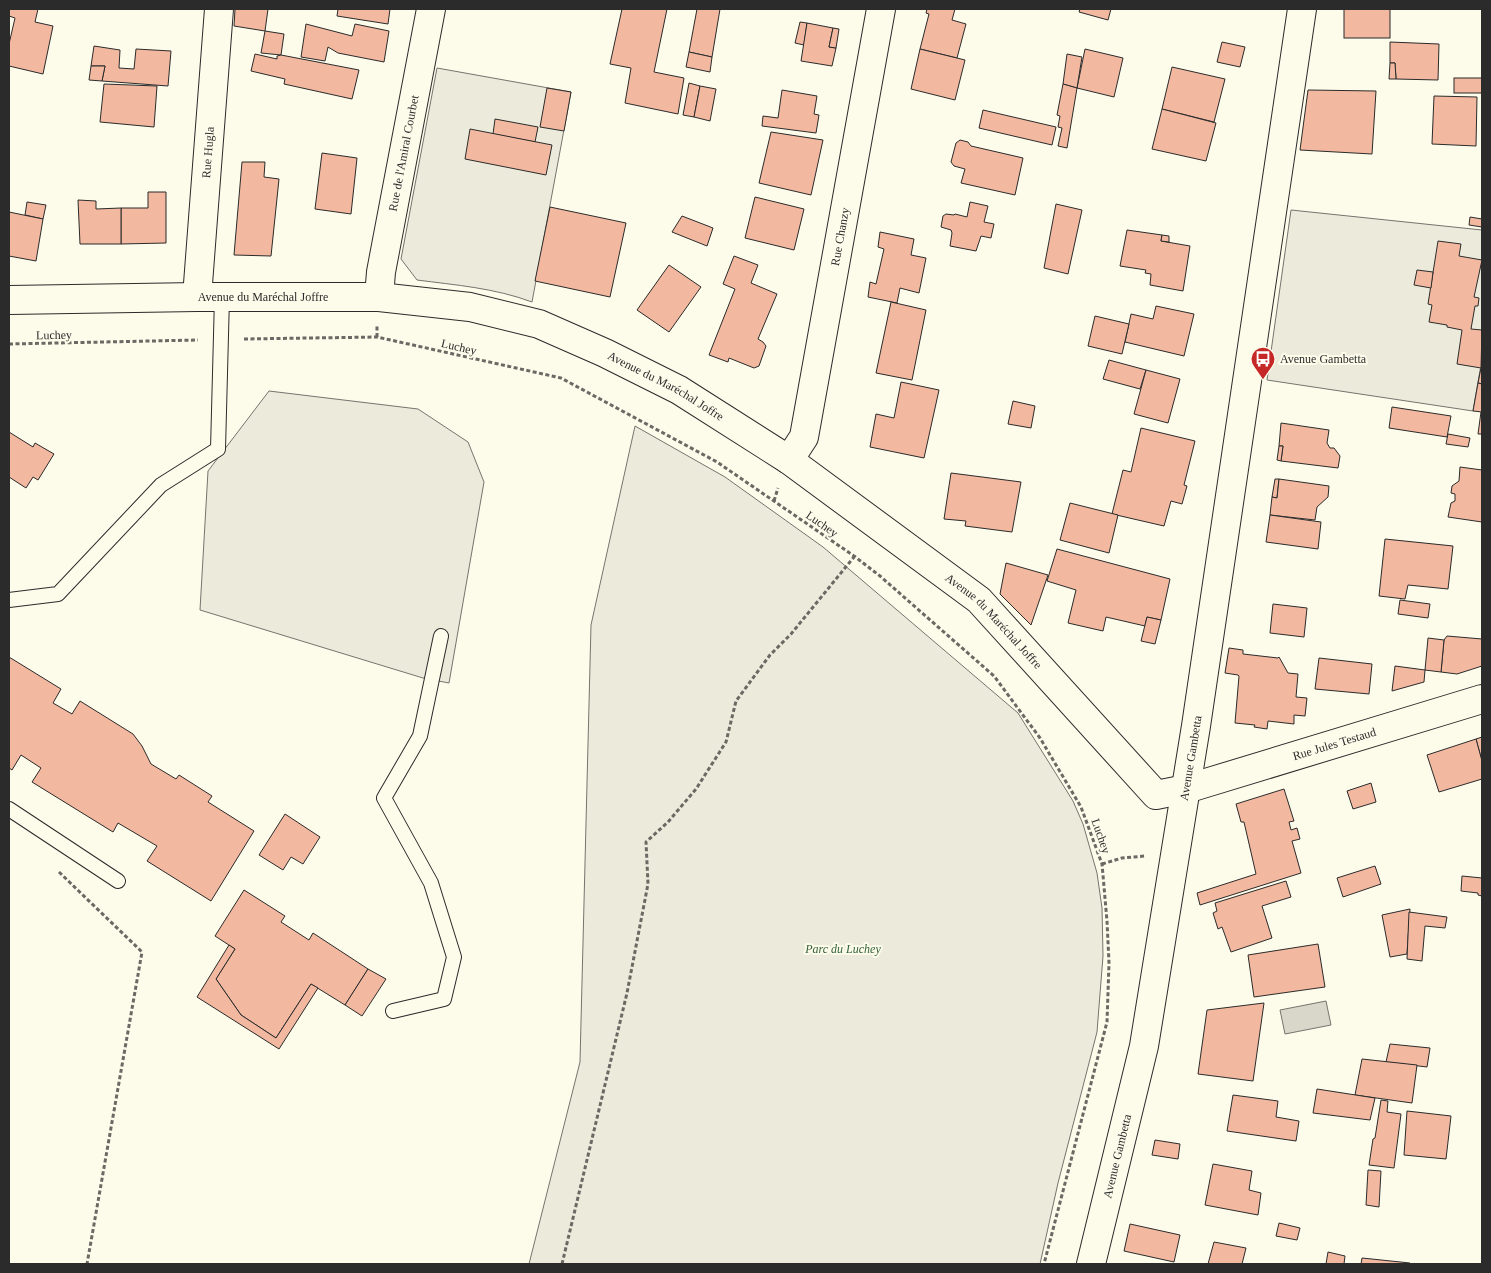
<svg xmlns="http://www.w3.org/2000/svg" width="1491" height="1273" font-family="'Times New Roman',serif">
  <rect width="100%" height="100%" fill="#fdfbea"/>
  <g fill="#ecebdb" stroke="#74746e">
    <path d="M437,68L571,92L532,302C495,288 455,285 417,280L401,259Z"/>
    <polygon points="1291,210 1482,230 1482,359 1473,411 1267,380"/>
    <polygon points="635,426 725,477 823,547 1018,713 1073,801 1083,824 1097,873 1102,908 1103,956 1097,1032 1058,1183 1040,1264 529,1264 580,1062 591,625"/>
  </g>
  <polygon fill="#eceadb" stroke="#74746e" points="269,391 418,409 468,442 484,482 449,683 423,678 200,610 208,471"/>
  <polygon fill="#d8d7c9" stroke="#74746e" points="1326,1001 1331,1025 1285,1034 1280,1010"/>
  <g fill="#f2b8a0" stroke="#2b2b2b">
    <polygon points="9,9 38,9 35,22 53,26 43,74 9,66 9,44 15,18 9,16"/>
    <polygon points="235,9 268,9 265,31 234,26"/>
    <polygon points="338,9 390,9 388,24 337,16"/>
    <polygon points="622,9 667,9 654,72 684,78 678,114 625,103 631,68 610,64"/>
    <polygon points="697,9 720,9 712,57 689,52"/>
    <polygon points="927,9 955,9 952,20 966,24 957,58 920,49 929,14 926,13"/>
    <polygon points="1080,9 1111,9 1108,20 1079,12"/>
    <rect x="1344" y="9" width="46" height="29"/>
    <polygon points="800,22 807,23 804,45 795,43"/>
    <polygon points="807,23 833,28 829,47 836,48 832,66 801,61"/>
    <polygon points="306,24 352,36 355,24 389,31 384,62 338,53 328,47 325,61 301,57"/>
    <polygon points="833,28 839,29 836,48 829,47"/>
    <polygon points="265,31 284,34 281,55 261,53"/>
    <polygon points="1222,42 1245,47 1240,67 1217,62"/>
    <polygon points="1390,42 1439,44 1438,80 1396,79 1395,63 1390,63"/>
    <polygon points="94,46 120,50 119,68 134,69 136,49 171,51 168,86 102,81 105,66 91,66"/>
    <polygon points="920,49 965,60 955,100 911,89"/>
    <polygon points="1085,49 1123,58 1114,97 1077,88"/>
    <polygon points="689,52 712,57 710,72 686,67"/>
    <polygon points="255,54 277,59 277,56 281,55 359,70 352,99 284,84 285,79 251,71"/>
    <polygon points="1067,54 1082,57 1077,88 1063,84"/>
    <polygon points="1390,63 1395,63 1396,79 1389,79"/>
    <polygon points="91,66 105,66 102,81 89,80"/>
    <polygon points="1172,67 1225,79 1214,122 1162,109"/>
    <rect x="1454" y="78" width="28" height="15"/>
    <polygon points="689,83 700,86 694,117 683,115"/>
    <polygon points="104,84 157,86 154,127 100,122"/>
    <polygon points="1063,84 1077,88 1067,148 1058,146 1062,128 1058,127 1060,116 1057,115"/>
    <polygon points="700,86 716,89 710,121 694,117"/>
    <polygon points="547,88 571,92 564,131 540,127"/>
    <polygon points="782,90 817,96 814,114 819,115 816,133 762,126 763,116 778,118"/>
    <polygon points="1308,90 1376,91 1372,154 1300,150"/>
    <polygon points="1434,96 1477,97 1476,146 1432,144"/>
    <polygon points="1162,109 1216,123 1206,161 1152,149"/>
    <polygon points="983,110 1056,127 1052,145 979,128"/>
    <polygon points="495,119 538,127 535,142 493,134"/>
    <polygon points="470,129 552,145 546,175 465,159"/>
    <polygon points="771,132 823,140 811,195 759,183"/>
    <polygon points="960,140 968,142 971,146 1023,158 1015,195 961,183 965,169 954,166 951,162 956,143"/>
    <polygon points="322,153 357,158 351,214 315,209"/>
    <polygon points="242,162 265,162 264,177 279,179 271,256 234,255"/>
    <polygon points="148,192 166,192 166,243 121,244 121,208 148,208"/>
    <polygon points="755,197 804,209 794,250 745,238"/>
    <polygon points="78,200 96,201 96,209 121,208 121,244 80,244"/>
    <polygon points="27,202 46,205 43,219 25,215"/>
    <polygon points="970,202 988,206 984,222 994,224 991,238 981,236 976,251 950,246 952,233 951,230 941,227 943,216 946,214 954,215 955,214 967,217"/>
    <polygon points="1056,204 1082,210 1068,274 1044,268"/>
    <polygon points="550,207 626,223 610,297 535,281"/>
    <polygon points="9,212 43,219 36,261 9,256"/>
    <polygon points="682,216 713,228 707,246 672,232"/>
    <polygon points="1470,217 1482,219 1482,227 1469,225"/>
    <polygon points="1127,230 1162,235 1161,241 1190,246 1183,291 1150,285 1151,274 1145,273 1146,270 1120,266"/>
    <polygon points="880,232 914,239 911,255 926,258 919,293 900,288 897,303 868,297 870,282 876,284 884,249 878,247"/>
    <polygon points="1162,235 1169,236 1169,242 1161,241"/>
    <polygon points="1438,241 1461,244 1459,256 1482,260 1474,297 1479,298 1478,306 1475,306 1471,329 1482,330 1481,368 1457,364 1462,330 1447,327 1447,325 1429,322 1432,305 1428,304"/>
    <polygon points="734,256 758,265 751,283 777,294 758,339 763,342 766,346 759,366 754,368 729,358 728,362 709,355 735,289 723,284"/>
    <polygon points="669,265 701,287 669,332 637,310"/>
    <polygon points="1417,270 1433,272 1431,288 1414,285"/>
    <polygon points="891,302 926,310 912,380 876,373"/>
    <polygon points="1156,306 1194,314 1184,356 1125,342 1131,314 1153,319"/>
    <polygon points="1095,316 1129,324 1122,354 1088,346"/>
    <polygon points="1109,360 1146,370 1140,389 1103,379"/>
    <polygon points="1481,368 1482,368 1482,384 1478,383"/>
    <polygon points="1146,370 1180,379 1168,423 1134,414"/>
    <polygon points="901,382 939,390 924,458 870,447 876,414 894,418"/>
    <polygon points="1478,383 1482,384 1482,412 1473,411"/>
    <polygon points="1013,401 1035,406 1031,428 1008,424"/>
    <polygon points="1392,407 1451,416 1447,437 1389,428"/>
    <polygon points="1481,412 1482,412 1482,434 1478,434"/>
    <polygon points="1281,423 1329,430 1327,443 1330,448 1334,448 1340,456 1338,468 1281,461 1283,446 1279,446"/>
    <polygon points="1141,428 1195,441 1184,485 1187,486 1182,504 1171,501 1164,526 1112,514 1123,470 1131,472"/>
    <polygon points="9,432 33,447 35,443 54,454 38,480 33,477 26,488 9,477"/>
    <polygon points="1448,434 1470,438 1468,447 1446,444"/>
    <polygon points="1279,446 1283,446 1281,461 1277,460"/>
    <polygon points="1460,467 1482,470 1482,522 1448,517 1451,503 1455,501 1455,494 1451,493 1452,486 1459,481"/>
    <polygon points="951,473 1021,482 1012,532 965,526 966,521 944,519"/>
    <polygon points="1275,479 1279,479 1277,498 1272,497"/>
    <polygon points="1279,479 1329,486 1328,497 1317,507 1315,520 1270,515 1272,497 1277,498"/>
    <polygon points="1070,503 1118,515 1109,553 1060,540"/>
    <polygon points="1270,515 1321,522 1318,549 1266,542"/>
    <polygon points="1385,539 1453,546 1448,589 1408,585 1405,599 1379,596"/>
    <polygon points="1057,549 1170,579 1161,620 1147,617 1145,626 1106,617 1103,631 1068,623 1076,590 1047,581"/>
    <polygon points="1006,563 1048,575 1031,625 1000,594"/>
    <polygon points="1400,600 1430,604 1428,618 1398,614"/>
    <polygon points="1273,604 1307,608 1304,637 1270,633"/>
    <polygon points="1147,617 1161,620 1155,644 1141,641"/>
    <polygon points="1447,636 1482,639 1482,666 1457,674 1441,672 1444,640"/>
    <polygon points="1428,638 1444,640 1441,672 1425,670"/>
    <polygon points="1229,648 1243,650 1243,654 1278,658 1279,657 1288,673 1298,674 1296,697 1307,698 1305,716 1294,715 1294,724 1268,721 1267,729 1254,727 1255,725 1235,723 1239,676 1238,675 1225,673"/>
    <polygon points="9,657 61,689 53,703 72,714 80,701 133,734 142,746 151,764 176,779 179,775 212,796 208,802 254,831 211,901 147,861 157,846 118,823 113,832 32,782 41,768 21,755 12,770 9,768"/>
    <polygon points="1319,658 1372,664 1369,694 1315,689"/>
    <polygon points="1395,666 1425,670 1424,682 1392,691"/>
    <polygon points="1482,737 1482,761 1476,739"/>
    <polygon points="1476,739 1482,761 1482,779 1439,792 1427,755"/>
    <polygon points="1371,783 1376,802 1353,809 1347,791"/>
    <polygon points="1284,789 1294,821 1289,822 1291,830 1297,828 1300,839 1292,841 1301,873 1200,905 1197,893 1256,874 1244,822 1241,822 1236,804"/>
    <polygon points="285,814 320,837 303,864 291,857 283,870 259,855"/>
    <polygon points="1375,866 1381,884 1343,897 1337,878"/>
    <polygon points="1462,876 1482,878 1482,896 1478,895 1478,893 1461,891"/>
    <polygon points="1286,881 1291,897 1262,906 1272,938 1231,952 1222,927 1218,929 1213,913 1217,911 1215,903"/>
    <polygon points="244,890 285,916 281,922 309,940 313,933 368,969 345,1005 311,984 276,1038 241,1015 216,979 235,949 215,936"/>
    <polygon points="1410,909 1407,954 1390,957 1382,915"/>
    <polygon points="1409,912 1447,917 1445,928 1425,926 1422,961 1407,959"/>
    <polygon points="1318,944 1325,987 1254,997 1248,955"/>
    <polygon points="229,945 235,949 216,979 241,1015 276,1038 311,984 318,988 279,1049 197,997"/>
    <polygon points="368,969 386,979 362,1016 345,1005"/>
    <polygon points="1264,1003 1253,1081 1198,1074 1207,1010"/>
    <polygon points="1390,1044 1430,1048 1427,1067 1386,1062"/>
    <polygon points="1362,1059 1417,1065 1412,1103 1355,1095"/>
    <polygon points="1317,1089 1375,1098 1370,1120 1313,1113"/>
    <polygon points="1233,1095 1278,1101 1276,1117 1299,1121 1296,1141 1227,1131"/>
    <polygon points="1381,1100 1388,1101 1387,1112 1401,1114 1394,1168 1369,1165 1373,1139 1375,1138"/>
    <polygon points="1407,1111 1451,1116 1446,1159 1404,1155"/>
    <polygon points="1155,1140 1180,1144 1178,1159 1152,1155"/>
    <polygon points="1213,1164 1252,1171 1249,1190 1261,1193 1258,1215 1205,1205"/>
    <polygon points="1368,1170 1381,1171 1379,1207 1366,1205"/>
    <polygon points="1279,1223 1300,1228 1297,1240 1276,1236"/>
    <polygon points="1130,1224 1180,1235 1174,1262 1124,1251"/>
    <polygon points="1214,1242 1246,1248 1242,1264 1208,1264"/>
    <polygon points="1328,1252 1345,1256 1344,1264 1326,1264"/>
    <polygon points="1362,1258 1410,1263 1410,1264 1361,1264"/>
  </g>
  <g fill="none" stroke-linecap="round" stroke-linejoin="round">
    <defs>
      <g id="service">
        <polyline points="9,600 58,594 161,485 218,449 222,297"/>
        <polyline points="9,809 118,881"/>
        <polyline points="393,1011 444,999 454,957 431,883 384,798 420,736 441,636"/>
      </g>
      <g id="minor">
        <path id="s1" d="M197,297L219,9"/>
        <path id="s2" d="M379,297L381,272L431,9"/>
        <path id="s3" d="M789,460L804,437L881,9"/>
        <path id="s4" d="M1186,789L1482,699"/>
      </g>
      <g id="tertiary">
        <path id="s5" d="M9,300L197,297H379L470,307L539,324L605,353L679,390L789,460L979,600L1156,795L1186,789"/>
        <path id="s6" d="M1091,1264L1144,1046L1196,726L1302,9"/>
      </g>
    </defs>
    <use href="#service" stroke="#2b2b2b" stroke-width="16"/>
    <use href="#minor" stroke="#2b2b2b" stroke-width="30"/>
    <use href="#tertiary" stroke="#2b2b2b" stroke-width="30"/>
    <g stroke="#6a6964" stroke-width="3" stroke-dasharray="4 2.5" stroke-linecap="butt">
      <polyline points="377,337 377,325"/>
      <polyline points="244,339 377,337 561,378 717,462 854,556 880,576 994,676 1040,738 1081,807 1102,864 1107,921 1109,963 1107,1022 1044,1264"/>
      <polyline points="9,344 198,340"/>
      <polyline points="774,501 778,488"/>
      <polyline points="1102,864 1122,858 1145,856"/>
      <polyline points="59,872 142,952 87,1264"/>
      <polyline points="562,1264 627,993 648,884 646,842 668,822 696,789 726,742 736,701 770,655 791,634 854,557"/>
    </g>
    <use href="#service" stroke="#fdfbea" stroke-width="14"/>
    <use href="#minor" stroke="#fdfbea" stroke-width="28"/>
    <use href="#tertiary" stroke="#fdfbea" stroke-width="28"/>
  </g>
  <defs>
    <symbol id="bus-pin" viewBox="-11 -11 22 30"><path d="M0 17L-7.5 6A9.5 9.5 0 1 1 7.5 6Z" fill="#c62828" stroke="#fdfbea"/><path d="M-5-6H5V4H4V6H2V4H-2V6H-4V4H-5ZM-3.5-4V0h7V-4ZM-3.5 1.2v1.5H-2V1.2ZM2 1.2v1.5H3.5V1.2Z" fill="#fff"/></symbol>
  </defs>
  <g fill-rule="evenodd">
    <use href="#bus-pin" x="1249" y="345" width="28" height="38"/>
  </g>
  <g text-anchor="middle" stroke-width="4" stroke-linejoin="round" paint-order="stroke">
    <g font-size="12" fill="#2b2b2b" stroke="#fdfbea">
      <text dy="4" stroke="none"><textPath href="#s1" startOffset="145">Rue Hugla</textPath></text>
      <text dy="4" stroke="none"><textPath href="#s2" startOffset="146">Rue de l'Amiral Courbet</textPath></text>
      <text dy="4" stroke="none"><textPath href="#s3" startOffset="231">Rue Chanzy</textPath></text>
      <text dy="4" stroke="none"><textPath href="#s5" startOffset="254">Avenue du Maréchal Joffre</textPath></text>
      <text transform="translate(54 335) rotate(-1)" y="4">Luchey</text>
      <text transform="translate(459 347) rotate(13)" y="4">Luchey</text>
      <text dy="4" stroke="none"><textPath href="#s5" startOffset="674">Avenue du Maréchal Joffre</textPath></text>
      <text transform="translate(822 524) rotate(35)" y="4">Luchey</text>
      <text dy="4" stroke="none"><textPath href="#s5" startOffset="1079">Avenue du Maréchal Joffre</textPath></text>
      <text dy="4" stroke="none"><textPath href="#s4" startOffset="155">Rue Jules Testaud</textPath></text>
      <text dy="4" stroke="none"><textPath href="#s6" startOffset="516">Avenue Gambetta</textPath></text>
      <text transform="translate(1101 836) rotate(71)" y="4">Luchey</text>
      <text dy="4" stroke="none"><textPath href="#s6" startOffset="111">Avenue Gambetta</textPath></text>
    </g>
    <g font-size="12" fill="#2b2b2b" stroke="#fdfbea" text-anchor="start">
      <text x="1280" y="363">Avenue Gambetta</text>
    </g>
    <g font-size="12" font-style="italic" fill="#34623c" stroke="#fdfbea">
      <text x="843" y="953">Parc du Luchey</text>
    </g>
  </g>
  <rect width="1491" height="1273" fill="none" stroke="#2b2b2b" stroke-width="20"/>
</svg>
